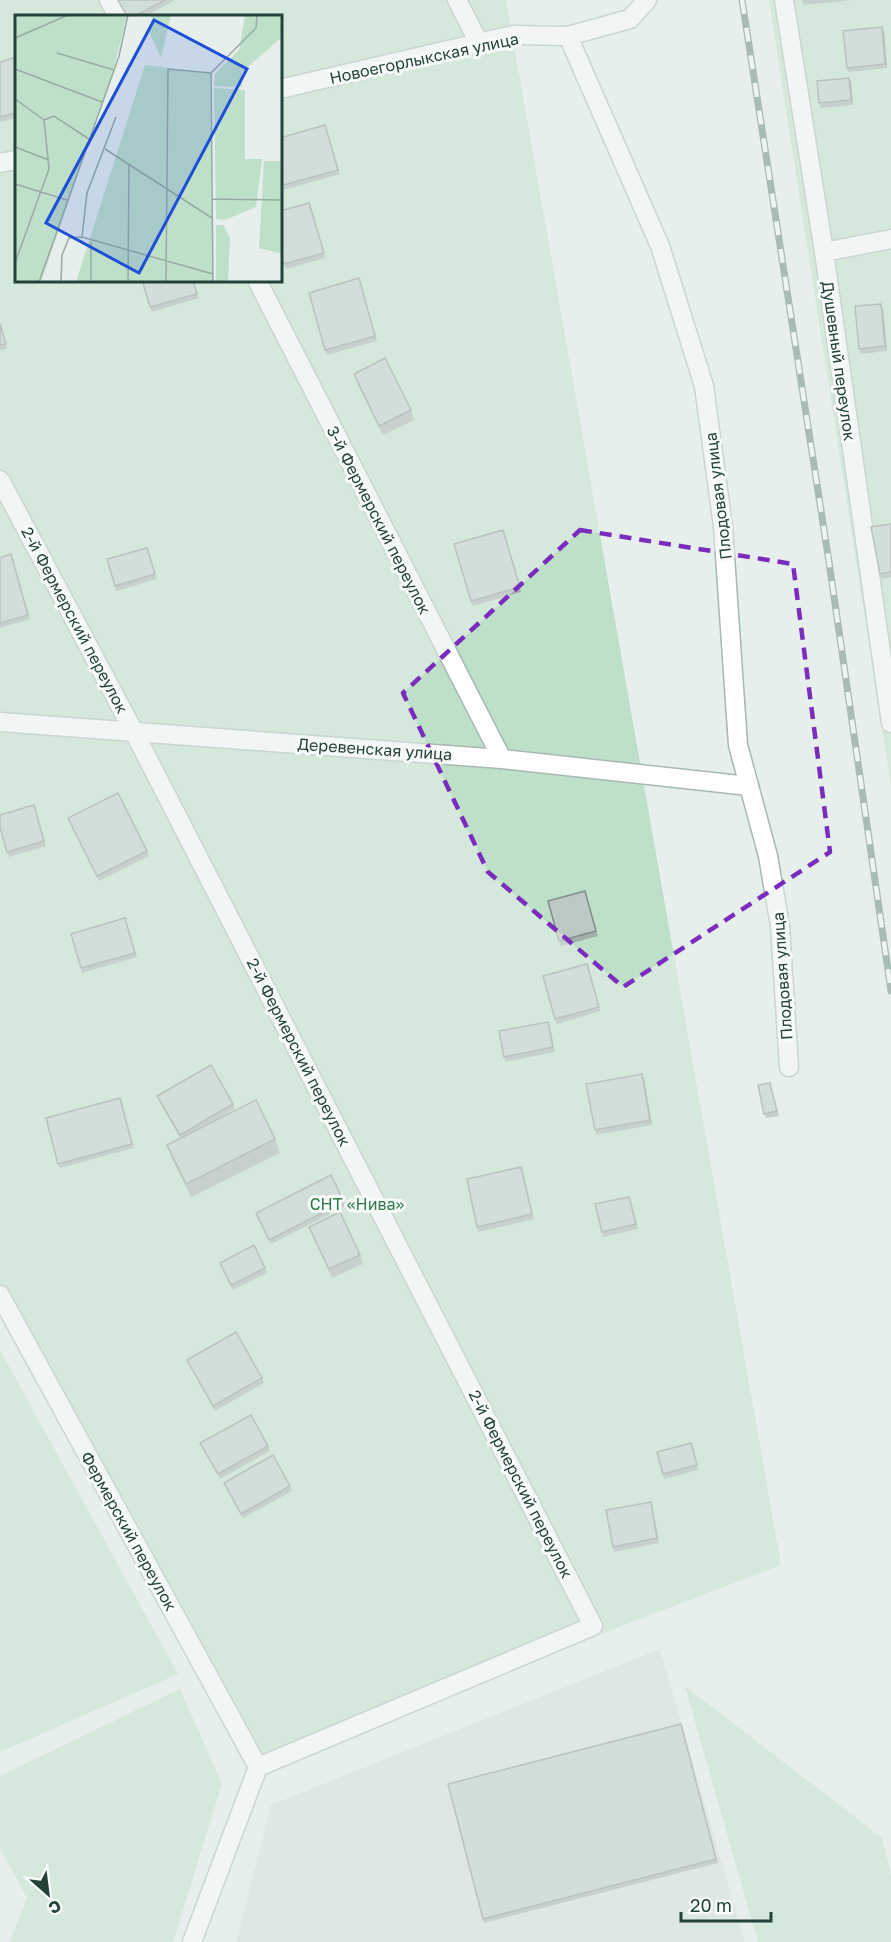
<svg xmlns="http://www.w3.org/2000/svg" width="891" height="1942" font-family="'Golos Text',sans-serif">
  <rect width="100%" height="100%" fill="#e6efeb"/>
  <polygon fill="#d4dfda" points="660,1649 745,1942 236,1942 271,1805"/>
  <g fill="#bfe0c8" fill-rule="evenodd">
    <path d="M0,0H506L781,1565L258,1765L0,1292ZM16,16H280V280H16Z"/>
    <polygon points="769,0 891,0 891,786"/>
    <polygon points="0,1350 178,1674 0,1752"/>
    <polygon points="685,1686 882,1838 891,1875 891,1942 758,1942"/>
    <polygon points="180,1689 222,1784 173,1942 10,1942 27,1898 0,1848 0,1776"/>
  </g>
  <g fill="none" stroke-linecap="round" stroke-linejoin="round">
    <defs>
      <g id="minor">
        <polyline points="109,0 118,16"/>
        <polyline points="457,0 479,43"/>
        <polyline points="647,0 630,19 568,36 660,246 704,386 723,527 738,745 768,856 780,926 789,1067"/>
        <polyline points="784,0 824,252 891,723"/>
        <polyline points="280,89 513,35 568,36"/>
        <polyline points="0,163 16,160"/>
        <polyline points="824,252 891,239"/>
        <polyline points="257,280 502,759"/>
        <polyline points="0,480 134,732 593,1626 258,1767 192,1942"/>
        <polyline points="0,722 502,759 749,786"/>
        <polyline points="0,1295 258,1767"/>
      </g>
    </defs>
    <use href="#minor" stroke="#a8b8b2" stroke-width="21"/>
    <use href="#minor" stroke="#fff" stroke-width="18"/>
    <defs>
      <polyline id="rail" points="742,0 829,562 891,991"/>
    </defs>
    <use href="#rail" stroke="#5f7d75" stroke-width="7"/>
    <use href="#rail" stroke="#f7fbf9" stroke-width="4.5" stroke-dasharray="14" stroke-linecap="butt"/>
  </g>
  <g fill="#a1aea9">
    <polygon points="117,0 175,0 146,16 126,16"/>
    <polygon points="802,0 852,0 804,5"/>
    <polygon points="882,27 884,32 887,68 849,72 847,68"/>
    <polygon points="16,57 16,118 0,122 0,62"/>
    <polygon points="851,82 853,105 821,108 819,103"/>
    <polygon points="325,125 340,174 280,191 280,138"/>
    <polygon points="311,207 325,258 286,269 280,252"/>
    <polygon points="359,278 377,341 327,355 325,350"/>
    <polygon points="193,280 199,298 152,312 150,307"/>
    <polygon points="881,304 883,309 887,351 861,354 859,349"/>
    <polygon points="0,323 7,348 0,351"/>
    <polygon points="354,374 411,410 414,420 383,435 357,383"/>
    <polygon points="891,524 891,577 881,579 880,574"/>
    <polygon points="503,530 521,592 473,606 471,601"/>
    <polygon points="149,552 157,579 116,591 115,586"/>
    <polygon points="0,558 13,559 30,619 0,628"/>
    <polygon points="34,805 46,846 9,857 0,827"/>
    <polygon points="68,818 147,851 149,856 99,881"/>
    <polygon points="586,896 598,936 561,946 559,941"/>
    <polygon points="125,918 137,957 82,973 81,968"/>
    <polygon points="589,969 600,1011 557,1024 555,1019"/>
    <polygon points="550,1026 555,1052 506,1062 504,1057"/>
    <polygon points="642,1074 644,1079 652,1125 597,1135 595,1130"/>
    <polygon points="770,1083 779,1116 766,1118 764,1114"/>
    <polygon points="157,1096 233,1104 235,1109 217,1120 275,1139 280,1153 191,1197 172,1158 167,1145 180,1138 159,1101"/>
    <polygon points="122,1103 134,1148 60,1168 58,1164"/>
    <polygon points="523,1172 534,1219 479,1232 477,1227"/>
    <polygon points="631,1201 638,1229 603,1237 602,1232"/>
    <polygon points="344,1202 346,1206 271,1244 256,1213"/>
    <polygon points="309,1227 360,1255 363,1264 332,1278"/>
    <polygon points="220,1263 265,1268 267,1273 233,1290"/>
    <polygon points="187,1360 262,1378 264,1383 215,1411"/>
    <polygon points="200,1443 268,1446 270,1451 220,1479"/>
    <polygon points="693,1448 698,1470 664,1479 663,1474"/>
    <polygon points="224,1483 290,1486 292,1491 243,1518"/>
    <polygon points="652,1506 659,1543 614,1552 613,1547"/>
    <polygon points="681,1724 718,1863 484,1923 483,1919"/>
  </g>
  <g fill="#838d89">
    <polygon points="882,27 884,32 887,68 885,64"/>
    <polygon points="849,78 851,82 853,105 851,100"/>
    <polygon points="881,304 883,309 887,351 885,346"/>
    <polygon points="642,1074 644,1079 652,1125 650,1120"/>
    <polygon points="651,1502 652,1506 659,1543 657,1538"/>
  </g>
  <g fill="#bbcac4" stroke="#838d89" stroke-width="1.5">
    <polygon points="118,0 165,0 135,16 127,16"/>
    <polygon points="882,27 885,64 847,68 843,31"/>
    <polygon points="16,57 16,113 0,117 0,62"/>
    <polygon points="849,78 851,100 819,103 817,81"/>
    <polygon points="325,125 338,170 280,186 280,138"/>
    <polygon points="309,203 324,253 284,264 280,252 280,211"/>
    <polygon points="359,278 375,336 325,350 309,293"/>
    <polygon points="142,280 193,280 197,294 150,307"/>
    <polygon points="881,304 885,346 859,349 855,306"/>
    <polygon points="0,324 6,344 0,345"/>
    <polygon points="385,358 411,410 379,426 354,374"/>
    <polygon points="891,524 891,572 880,574 871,527"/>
    <polygon points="503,530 520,587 471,601 454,544"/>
    <polygon points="147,548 155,574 115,586 107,559"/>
    <polygon points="11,554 28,615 0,623 0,558"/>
    <polygon points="118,793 147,851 97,876 68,818"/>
    <polygon points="34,805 44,841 7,852 0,827 0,815"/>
    <polygon points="585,891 596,931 559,941 548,901"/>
    <polygon points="125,918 135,953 81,968 71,934"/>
    <polygon points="587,964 599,1007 555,1019 543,976"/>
    <polygon points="548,1022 553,1047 504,1057 499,1031"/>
    <polygon points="211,1065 233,1104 180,1135 157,1096"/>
    <polygon points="642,1074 650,1120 595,1130 586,1084"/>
    <polygon points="770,1083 777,1111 764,1114 758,1085"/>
    <polygon points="120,1098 132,1144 58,1164 46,1118"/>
    <polygon points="256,1100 275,1139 186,1184 167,1145"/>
    <polygon points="521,1167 532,1214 477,1227 467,1179"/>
    <polygon points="331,1175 344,1202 269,1240 256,1213"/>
    <polygon points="629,1197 636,1224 602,1232 595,1204"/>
    <polygon points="340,1212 360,1255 329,1269 309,1227"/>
    <polygon points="254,1245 265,1268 231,1285 220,1263"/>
    <polygon points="236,1332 262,1378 213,1406 187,1360"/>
    <polygon points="251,1415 268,1446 218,1474 200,1443"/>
    <polygon points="691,1443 697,1465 663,1474 657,1452"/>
    <polygon points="273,1455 290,1486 241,1514 224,1483"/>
    <polygon points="651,1502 657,1538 613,1547 606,1510"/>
    <polygon points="681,1724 716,1859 483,1919 448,1784"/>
  </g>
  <path d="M0 0H891V1942H0ZM580,530L793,564L830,852L623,987L488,872L403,693Z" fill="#e6efeb" fill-opacity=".55" fill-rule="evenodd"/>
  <path fill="none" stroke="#7b2cbf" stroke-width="4.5" stroke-dasharray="12 8" stroke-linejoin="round" d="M580,530L793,564L830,852L623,987L488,872L403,693Z"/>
  <g text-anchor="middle" stroke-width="6" stroke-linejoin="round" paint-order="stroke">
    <g font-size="16" fill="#24423a" stroke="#f7fbf9">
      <text transform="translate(424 58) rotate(-12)" y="6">Новоегорлыкская улица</text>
      <text transform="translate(839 361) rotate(82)" y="6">Душевный переулок</text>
      <text transform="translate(718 496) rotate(-97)" y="6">Плодовая улица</text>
      <text transform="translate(379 520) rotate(63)" y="6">3-й Фермерский переулок</text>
      <text transform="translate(75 620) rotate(62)" y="6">2-й Фермерский переулок</text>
      <text transform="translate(375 749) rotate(4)" y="6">Деревенская улица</text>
      <text transform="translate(782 976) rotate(-94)" y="6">Плодовая улица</text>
      <text transform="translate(299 1052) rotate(63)" y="6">2-й Фермерский переулок</text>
      <text transform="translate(521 1484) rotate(63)" y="6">2-й Фермерский переулок</text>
      <text transform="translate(129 1531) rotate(61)" y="6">Фермерский переулок</text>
    </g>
    <g font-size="16" fill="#2d7a4b" stroke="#f7fbf9">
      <text x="357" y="1210">СНТ «Нива»</text>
    </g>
  </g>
  <g transform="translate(15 15)">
    <rect width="267" height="267" fill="#e6efeb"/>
    <path d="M0,0H112L96,65L26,267H0ZM138,0H156L146,43L134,16ZM230,0H267V22L227,57V72L199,71L200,59L224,35ZM130,50L195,58L198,267H61ZM199,73L230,75V144H247L241,192L210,205L201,204ZM249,146H267V239L244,233ZM201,210H208L215,223L213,267L201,266Z" fill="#bfe0c8"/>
    <path fill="none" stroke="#98aaa4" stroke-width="1.5" d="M0,23L53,0M42,38L99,55M0,54L87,87M196,58L198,267M0,84L29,105M29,105L39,101L74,124M0,132L34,145M90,134L197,203M0,169L52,185M197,184L267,185M67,222L198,259M0,248L34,154L29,105M24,267L104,41L113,0M46,267L47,240L54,223L67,222L72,178L101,102M76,267V227M113,267L114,150M151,267L153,54L196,58L241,13L242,0"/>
    <path fill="#1d4ed8" fill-opacity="0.15" stroke="#1d4ed8" stroke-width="3" d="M139,5L232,54L124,258L31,208Z"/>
    <rect width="267" height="267" fill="none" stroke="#24423a" stroke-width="3"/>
  </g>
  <g transform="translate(48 1894) rotate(152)" stroke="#f7fbf9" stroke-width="4.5" paint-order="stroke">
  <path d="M0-4.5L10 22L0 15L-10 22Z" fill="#24423a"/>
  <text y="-9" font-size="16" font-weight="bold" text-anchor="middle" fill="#24423a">С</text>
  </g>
  <path d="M681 1912v9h90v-9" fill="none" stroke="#24423a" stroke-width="3"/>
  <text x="690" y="1912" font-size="18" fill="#24423a" stroke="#f7fbf9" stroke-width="4.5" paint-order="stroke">20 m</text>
</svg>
